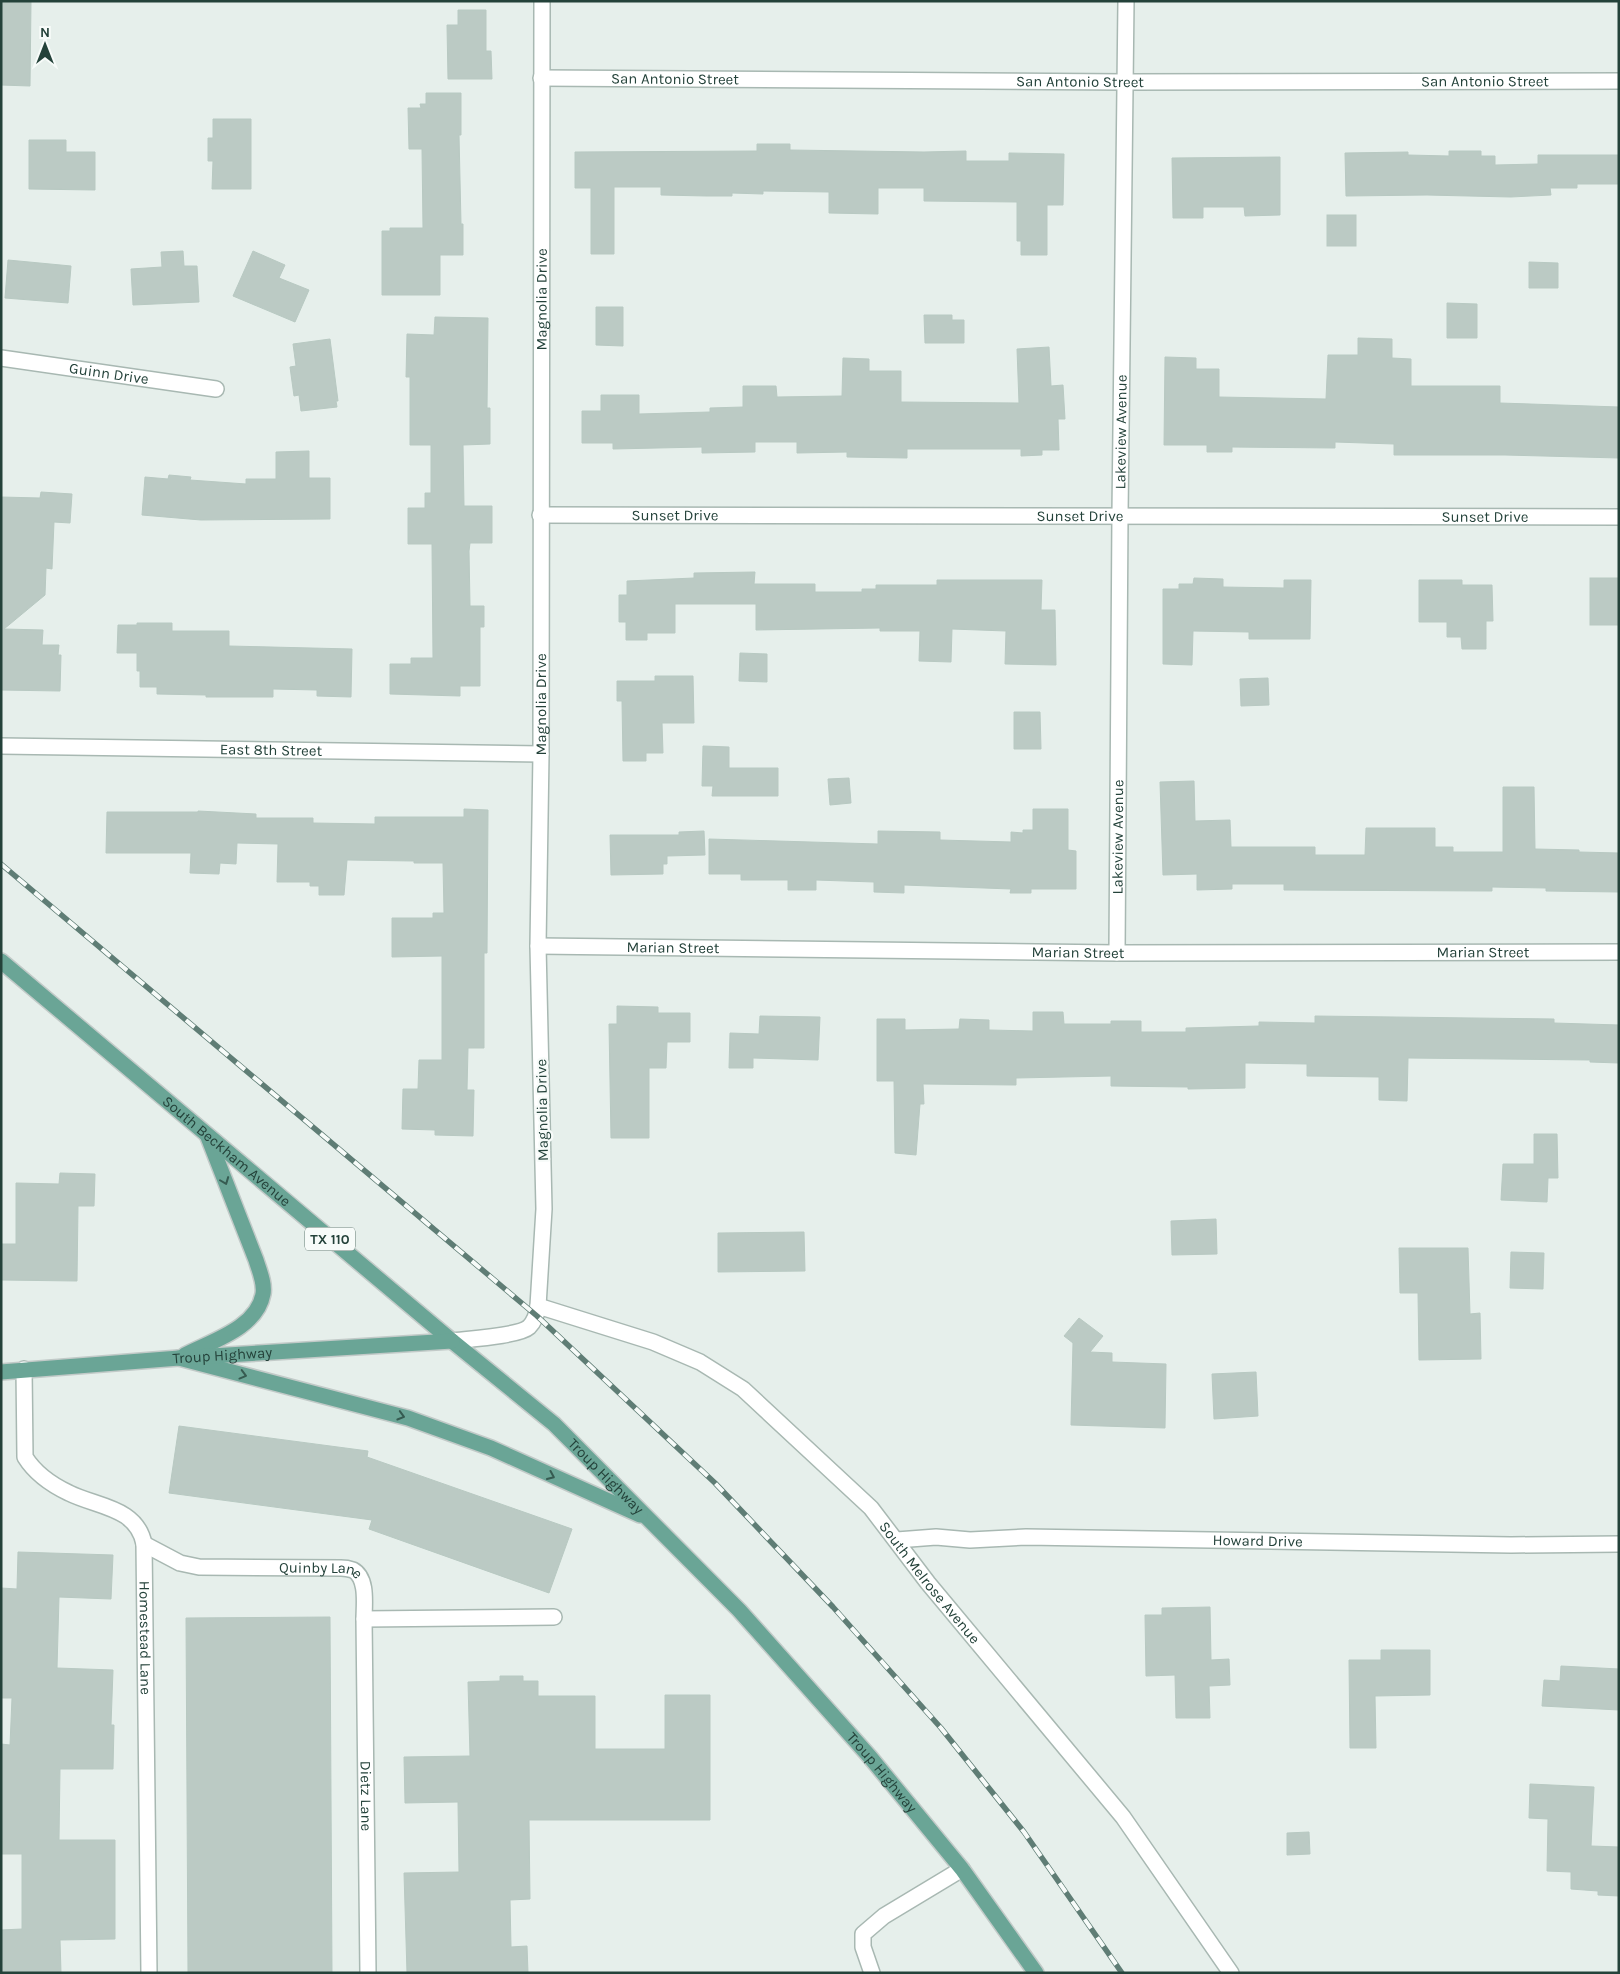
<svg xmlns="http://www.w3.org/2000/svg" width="1620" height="1974" font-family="Karla,sans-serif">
  <rect width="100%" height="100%" fill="#e6efeb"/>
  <g fill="#bbcac4" stroke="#b8c9c2">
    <polygon points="1,1 31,1 30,86 1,85"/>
    <polygon points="458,10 486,10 486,51 491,51 492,79 448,79 447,25 458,25"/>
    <polygon points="426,93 461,93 461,135 459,135 461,224 463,224 463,255 440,255 440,295 382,295 382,231 390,231 390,228 423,228 422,149 409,149 408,108 421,108 420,104 426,104"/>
    <polygon points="213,119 251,119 251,189 212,189 213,161 208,161 208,138 213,138"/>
    <polygon points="29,140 66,140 66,152 95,152 95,190 29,189"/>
    <polygon points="757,144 790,144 790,150 924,152 966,151 966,161 1009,161 1009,153 1064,154 1063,205 1047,205 1047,255 1021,255 1021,241 1017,241 1017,202 924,201 924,188 878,188 878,214 829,213 829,192 763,191 763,194 732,193 732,196 707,196 661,195 661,187 614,187 614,254 591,254 591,188 575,188 575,152 757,151"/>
    <polygon points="1449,151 1481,151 1481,156 1495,156 1495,165 1538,164 1538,155 1619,155 1619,184 1577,184 1577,188 1550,188 1551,195 1511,197 1427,195 1346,196 1345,153 1408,152 1408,155 1449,156"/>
    <polygon points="1280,157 1280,215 1245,216 1244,207 1203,207 1203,218 1173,218 1172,158"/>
    <rect x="1327" y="215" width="29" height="31"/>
    <polygon points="183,251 184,266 197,266 199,302 133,305 131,269 162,267 161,252"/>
    <polygon points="253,251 285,265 279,278 309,290 295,322 233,296"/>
    <polygon points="8,260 71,266 68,303 5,298"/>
    <polygon points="1529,262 1558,263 1558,288 1529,288"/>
    <polygon points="1447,303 1477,304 1477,338 1447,338"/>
    <polygon points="596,307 623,307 623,346 596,345"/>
    <polygon points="924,315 952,315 952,320 964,320 964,343 925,343"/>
    <polygon points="435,317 488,318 487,408 490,408 490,444 463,445 464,506 492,506 492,543 470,543 469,551 470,606 484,606 484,627 480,627 480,686 460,686 460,696 390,694 390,664 411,664 411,658 433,658 432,544 408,544 408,508 425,508 425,493 431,493 431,445 410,445 410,377 406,377 407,334 434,335"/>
    <polygon points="1358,338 1392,339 1392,358 1411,359 1411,386 1500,386 1500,403 1619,407 1619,458 1505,455 1394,455 1394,444 1335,442 1335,448 1232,447 1232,452 1207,452 1207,445 1164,445 1165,357 1196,358 1196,369 1219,369 1219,397 1326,399 1328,355 1358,355"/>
    <polygon points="330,339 338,401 336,401 337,407 301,411 299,395 294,396 290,367 296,366 293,344"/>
    <polygon points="1049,347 1051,386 1063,385 1065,419 1058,419 1059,450 1042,450 1042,455 1021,456 1021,449 907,449 907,458 847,457 847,452 797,453 797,442 755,442 755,452 702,453 702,447 613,449 613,443 582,443 582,411 601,411 601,395 639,395 639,414 710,412 710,408 743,407 743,386 776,386 777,397 842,396 843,358 869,359 869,371 901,371 901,402 1019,403 1017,349"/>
    <polygon points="309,451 309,478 330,478 330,519 201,520 142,515 145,477 168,479 169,475 191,477 190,480 246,484 246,479 276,479 276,452"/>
    <polygon points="41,492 72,494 70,523 54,522 52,569 46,568 45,595 4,629 43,630 42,645 59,645 58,655 61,655 60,691 1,690 1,497 40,498"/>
    <polygon points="755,572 754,584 815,584 815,592 862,592 862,589 876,589 876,585 937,585 937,580 1042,580 1041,610 1055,610 1056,665 1005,664 1006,631 952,629 951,662 919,661 920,631 880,631 880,628 756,630 756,604 675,604 675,633 647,633 647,640 626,640 626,622 619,622 619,595 627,595 627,581 694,578 694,573"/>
    <polygon points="1194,578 1223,579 1223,587 1284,588 1284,580 1311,580 1310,639 1249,639 1249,632 1193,631 1192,665 1163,664 1163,589 1179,589 1179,584 1193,584"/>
    <rect x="1590" y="578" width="29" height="47"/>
    <polygon points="1419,580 1462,580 1462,585 1492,585 1493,621 1486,621 1486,649 1462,649 1461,637 1447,637 1447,622 1419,622"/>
    <polygon points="137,623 172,623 172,631 229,631 229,646 352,649 351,697 317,696 317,690 273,689 273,697 206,697 206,695 157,694 157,687 140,687 140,671 137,671 137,653 117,653 118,625 137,625"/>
    <polygon points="740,653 767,654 767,682 739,681"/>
    <polygon points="655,676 693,676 694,723 662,723 663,753 646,753 646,761 623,761 622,701 617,701 617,681 655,681"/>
    <polygon points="1268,678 1269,705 1241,706 1240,679"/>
    <polygon points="1014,712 1040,712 1041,749 1014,749"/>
    <polygon points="703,746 729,747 729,768 778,768 778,796 712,796 713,786 702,786"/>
    <polygon points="849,778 851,803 830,805 828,779"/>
    <polygon points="1194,781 1195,821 1230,820 1231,847 1315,847 1315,855 1365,855 1366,828 1435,828 1435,847 1453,847 1453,852 1503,852 1503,787 1534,787 1535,849 1579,850 1579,852 1619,853 1619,892 1546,891 1546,888 1492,887 1492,891 1284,890 1284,884 1232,884 1232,889 1197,890 1197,874 1163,875 1160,782"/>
    <polygon points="464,809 488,810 487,953 484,953 484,1048 468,1048 467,1090 474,1090 473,1136 435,1135 435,1130 402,1129 403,1089 418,1089 419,1060 442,1060 442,956 392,957 392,918 433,918 433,913 444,913 443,863 414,863 414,861 347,860 344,895 319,895 319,886 310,886 310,882 277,882 278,844 237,843 236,864 220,863 219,874 190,873 191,853 106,853 107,812 198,812 198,811 256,814 256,818 313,818 313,823 375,824 375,817 464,817"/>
    <polygon points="1033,809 1068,809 1068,850 1076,851 1076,889 1031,889 1031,893 1010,893 1011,889 904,885 904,893 874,892 874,882 816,880 816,890 788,890 788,880 741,880 741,874 709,874 709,839 878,844 878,831 940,832 940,840 1011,842 1011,832 1023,833 1023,830 1033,830"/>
    <polygon points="704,831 705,855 667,856 667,864 663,864 663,874 611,875 610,835 679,835 679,832"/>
    <polygon points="617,1006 658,1007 658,1013 690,1013 690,1042 667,1042 666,1068 649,1068 649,1138 611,1138 609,1024 617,1024"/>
    <polygon points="1033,1012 1063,1012 1064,1024 1111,1024 1111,1021 1141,1021 1141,1032 1186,1032 1186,1028 1259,1026 1259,1022 1315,1023 1315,1016 1554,1019 1554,1023 1619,1025 1619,1063 1590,1062 1590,1060 1408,1058 1407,1101 1379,1100 1379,1077 1307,1076 1307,1064 1245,1063 1245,1088 1188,1089 1188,1087 1111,1086 1111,1076 1016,1078 1016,1085 923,1084 924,1104 920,1104 916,1155 895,1153 894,1081 877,1081 877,1019 905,1019 905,1030 959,1029 960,1019 989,1020 989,1030 1033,1031"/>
    <polygon points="760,1016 820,1017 818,1060 753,1058 753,1068 729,1068 730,1033 759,1034"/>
    <polygon points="1534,1134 1557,1134 1558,1178 1548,1178 1547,1202 1501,1200 1503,1164 1534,1164"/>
    <polygon points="60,1173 95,1174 94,1206 78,1206 77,1281 1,1280 1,1244 16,1244 16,1183 59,1184"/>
    <polygon points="1216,1219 1217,1254 1172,1255 1171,1221"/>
    <polygon points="804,1232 805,1271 718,1272 718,1233"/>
    <polygon points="1399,1248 1468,1248 1470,1314 1480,1313 1481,1359 1419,1360 1418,1293 1400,1293"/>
    <polygon points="1511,1252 1544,1253 1543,1289 1510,1288"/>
    <polygon points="1079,1318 1103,1336 1090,1352 1112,1353 1112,1362 1166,1364 1165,1428 1071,1425 1073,1343 1064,1336"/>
    <polygon points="1256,1372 1258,1416 1214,1419 1212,1374"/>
    <polygon points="179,1426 368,1451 367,1457 572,1529 549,1593 369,1529 372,1520 169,1493"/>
    <polygon points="18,1552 113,1555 111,1599 59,1597 57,1668 113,1670 111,1725 114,1725 113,1769 60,1769 59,1840 115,1840 115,1939 60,1940 61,1973 1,1973 1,1930 22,1929 22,1854 1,1854 1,1744 10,1745 12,1698 1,1698 1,1588 17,1589"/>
    <polygon points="1210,1607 1211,1660 1229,1659 1230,1685 1209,1686 1210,1718 1176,1718 1175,1675 1146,1676 1145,1615 1162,1615 1162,1608"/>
    <polygon points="330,1617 332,1973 188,1973 186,1618"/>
    <polygon points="1381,1650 1430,1650 1430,1695 1375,1696 1376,1748 1350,1748 1349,1660 1381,1660"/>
    <polygon points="1561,1666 1619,1669 1619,1710 1542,1706 1544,1680 1560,1681"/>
    <polygon points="500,1676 523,1676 523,1681 538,1681 538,1696 595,1696 595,1749 665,1749 665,1695 710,1695 710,1820 529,1820 530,1899 510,1900 511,1947 527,1946 528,1973 407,1973 404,1873 459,1872 458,1802 405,1803 404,1757 470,1756 468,1682 500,1681"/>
    <polygon points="1530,1784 1594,1787 1591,1846 1619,1847 1619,1896 1598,1895 1598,1891 1571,1889 1571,1872 1547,1871 1548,1819 1529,1818"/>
    <polygon points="1309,1832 1310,1854 1287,1855 1287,1833"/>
  </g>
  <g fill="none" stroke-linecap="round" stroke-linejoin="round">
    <defs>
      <g id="minor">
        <path id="s1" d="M541,78L1126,82L1619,81"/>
        <path id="s2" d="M1,358L216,389"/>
        <path id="s3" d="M540,515L1619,517"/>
        <path id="s4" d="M1,746L541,754"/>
        <path id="s5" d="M538,946L1117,953L1619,952"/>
        <path id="s6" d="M1117,953L1120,515L1126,1"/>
        <path id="s7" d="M538,1306L653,1342L700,1362L743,1389L871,1508L928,1583L1123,1817L1231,1973"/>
        <path id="s8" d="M452,1341C468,1339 519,1336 529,1327C535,1321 537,1314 538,1306L544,1209L538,946L541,754L542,1"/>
        <path id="s9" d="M24,1369L25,1457C35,1473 52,1485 69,1493C97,1507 137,1507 144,1544L149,1973"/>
        <path id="s10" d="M897,1540L936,1537L970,1540L1026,1537L1511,1545L1619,1544"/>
        <path id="s11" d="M144,1544L180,1563L199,1567L341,1568C345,1568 350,1569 353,1570C368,1578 364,1605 364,1619L368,1973"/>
        <polyline points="364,1619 554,1617"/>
        <polyline points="872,1973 863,1947 863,1934 884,1916 962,1869"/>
      </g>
      <g id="major">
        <path id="s12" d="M1,961L452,1341L554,1424L739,1610L870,1757L962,1869L1036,1973"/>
        <path d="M185,1355C212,1341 257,1328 263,1294C265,1283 259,1270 256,1260L208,1137"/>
        <polyline points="179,1358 408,1418 491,1448 640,1515"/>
        <path id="s13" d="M1,1372L179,1358L452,1341"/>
      </g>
    </defs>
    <use href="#minor" stroke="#a8b8b2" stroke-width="18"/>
    <use href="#major" stroke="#c2cac8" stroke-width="18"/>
    <use href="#minor" stroke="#fff" stroke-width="15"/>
    <use href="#major" stroke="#6aa596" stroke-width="15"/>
    <defs>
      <polyline id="rail" points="1,864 537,1316 715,1483 833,1607 941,1728 1024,1832 1122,1973"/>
    </defs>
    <use href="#rail" stroke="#5f7d75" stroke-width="5.5"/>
    <use href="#rail" stroke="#f7fbf9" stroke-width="4" stroke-dasharray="11" stroke-linecap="butt"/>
  </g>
  <defs><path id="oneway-chevron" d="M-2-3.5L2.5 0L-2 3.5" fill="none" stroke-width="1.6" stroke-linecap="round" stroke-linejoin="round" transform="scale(1.25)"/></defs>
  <g stroke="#365b51">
    <use href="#oneway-chevron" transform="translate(225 1181) rotate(69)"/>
    <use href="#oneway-chevron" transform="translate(243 1375) rotate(15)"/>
    <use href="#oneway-chevron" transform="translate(401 1416) rotate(16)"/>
    <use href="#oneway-chevron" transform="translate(551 1476) rotate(24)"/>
  </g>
  <g text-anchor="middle" stroke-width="4.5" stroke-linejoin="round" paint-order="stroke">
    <rect fill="#f7fbf9" stroke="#637a73" stroke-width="1" x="305" y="1227.5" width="50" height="23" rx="4"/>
    <g font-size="14" font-weight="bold" fill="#24423a">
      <text x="330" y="1244">TX 110</text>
    </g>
    <g font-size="15" fill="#24423a" stroke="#f7fbf9">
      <text dy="5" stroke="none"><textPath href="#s1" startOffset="134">San Antonio Street</textPath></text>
      <text dy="5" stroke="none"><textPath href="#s1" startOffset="539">San Antonio Street</textPath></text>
      <text dy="5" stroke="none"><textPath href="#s1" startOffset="944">San Antonio Street</textPath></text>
      <text dy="5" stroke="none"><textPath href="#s8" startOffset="1109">Magnolia Drive</textPath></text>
      <text dy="5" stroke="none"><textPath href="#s2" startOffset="109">Guinn Drive</textPath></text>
      <text dy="5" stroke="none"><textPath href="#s6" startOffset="521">Lakeview Avenue</textPath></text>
      <text dy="5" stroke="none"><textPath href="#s3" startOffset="135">Sunset Drive</textPath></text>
      <text dy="5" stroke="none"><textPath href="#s3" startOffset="540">Sunset Drive</textPath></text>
      <text dy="5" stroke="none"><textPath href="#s3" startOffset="945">Sunset Drive</textPath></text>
      <text dy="5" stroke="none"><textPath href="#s8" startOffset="704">Magnolia Drive</textPath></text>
      <text dy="5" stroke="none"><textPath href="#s4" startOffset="270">East 8th Street</textPath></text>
      <text dy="5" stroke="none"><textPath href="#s6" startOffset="116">Lakeview Avenue</textPath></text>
      <text dy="5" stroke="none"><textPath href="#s5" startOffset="135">Marian Street</textPath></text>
      <text dy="5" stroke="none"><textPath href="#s5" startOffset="945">Marian Street</textPath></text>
      <text dy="5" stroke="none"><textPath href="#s5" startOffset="540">Marian Street</textPath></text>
      <text transform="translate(542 1110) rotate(-91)" y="5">Magnolia Drive</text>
      <text dy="5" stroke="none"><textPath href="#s12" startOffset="295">South Beckham Avenue</textPath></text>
      <text dy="5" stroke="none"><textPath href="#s13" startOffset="222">Troup Highway</textPath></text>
      <text dy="5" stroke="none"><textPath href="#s12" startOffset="795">Troup Highway</textPath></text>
      <text dy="5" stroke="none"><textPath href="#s10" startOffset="361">Howard Drive</textPath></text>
      <text dy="5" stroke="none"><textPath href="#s11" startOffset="182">Quinby Lane</textPath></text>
      <text dy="5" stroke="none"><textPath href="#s7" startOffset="492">South Melrose Avenue</textPath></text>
      <text dy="5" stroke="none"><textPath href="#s9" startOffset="335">Homestead Lane</textPath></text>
      <text dy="5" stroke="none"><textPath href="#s12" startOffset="1200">Troup Highway</textPath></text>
      <text dy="5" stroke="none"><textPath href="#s11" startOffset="444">Dietz Lane</textPath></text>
    </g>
  </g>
  <rect width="1620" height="1974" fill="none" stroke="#24423a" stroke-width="5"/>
  <g transform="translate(45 45)" stroke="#f7fbf9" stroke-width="4" paint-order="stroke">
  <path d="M0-4L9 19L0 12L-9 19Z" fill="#24423a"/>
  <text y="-8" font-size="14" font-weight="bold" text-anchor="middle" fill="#24423a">N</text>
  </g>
</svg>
